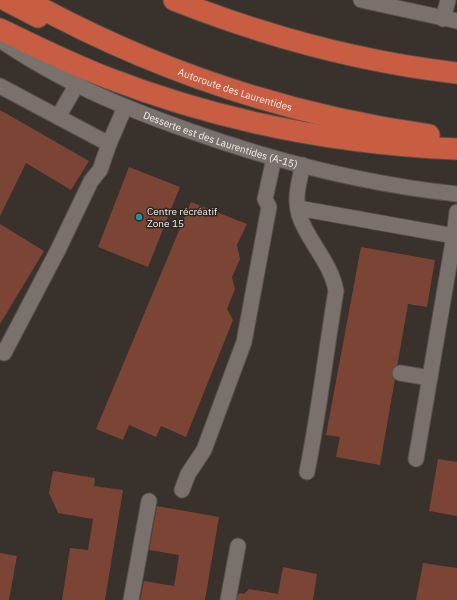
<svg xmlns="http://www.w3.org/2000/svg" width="457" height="600" font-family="'IBM Plex Sans',sans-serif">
  <rect width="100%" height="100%" fill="#39312c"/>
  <g fill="#7b4435">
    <polygon points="0,110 89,161 71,190 26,163 0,216"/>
    <polygon points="129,167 180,187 148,267 98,247"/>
    <polygon points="191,202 247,224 237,245 240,259 232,277 235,289 227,309 233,320 186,437 161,426 156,437 129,425 123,440 96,429"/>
    <polygon points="0,224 44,251 0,324"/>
    <polygon points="361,247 435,260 427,307 408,304 380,465 336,457 340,437 326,435"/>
    <polygon points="438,459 457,462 457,516 429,511"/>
    <polygon points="53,471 95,478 94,486 123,490 105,600 62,600 70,548 88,550 93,519 58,513 49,493"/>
    <polygon points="157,506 219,517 205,600 140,600 144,581 174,586 176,575 179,555 149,550"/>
    <polygon points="0,553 17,556 9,600 0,600"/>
    <polygon points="423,563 457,568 457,600 416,600"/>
    <polygon points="283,567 317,574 313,600 233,600 240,593 244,594 249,589 278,594"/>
  </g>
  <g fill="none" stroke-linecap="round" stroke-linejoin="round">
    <defs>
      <g id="minor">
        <polyline points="361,0 457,21"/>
        <polyline points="443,19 448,0"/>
        <path id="s1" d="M0,40C62,82 119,106 190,131C277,162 366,184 457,194"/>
        <polyline points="0,86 109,144 125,107"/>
        <polyline points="58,117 76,86"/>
        <path d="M303,165C299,181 294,199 299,215C308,242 331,262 336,291C326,351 319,412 307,472"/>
        <polyline points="298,208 454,236 457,212"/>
        <polyline points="0,351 4,353 58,250 91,181 100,170 109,144"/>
        <polyline points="400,373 430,378"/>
        <polyline points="416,459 454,236"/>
        <polyline points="182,490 188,474 204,450 244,342 269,207 265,199 274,158"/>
        <polyline points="131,600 149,501"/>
        <polyline points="228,600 238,546"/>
      </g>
      <g id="highway">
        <polyline points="5,0 38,17"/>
        <path id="s2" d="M26,0C151,69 287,115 429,135"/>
        <path d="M174,0C265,36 360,62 457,73"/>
        <path d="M0,29C35,46 71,64 108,78C219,121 338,144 457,149"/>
      </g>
    </defs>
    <use href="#minor" stroke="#57504c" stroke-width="17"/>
    <use href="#highway" stroke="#57504c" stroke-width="23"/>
    <use href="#minor" stroke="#7b716c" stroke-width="15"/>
    <use href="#highway" stroke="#c95d41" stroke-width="21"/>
  </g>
  <circle fill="#0f9aa8" stroke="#2f2722" stroke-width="1.5" cx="139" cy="217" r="4"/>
  <g text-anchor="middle" stroke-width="3" stroke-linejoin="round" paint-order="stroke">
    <g font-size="10" fill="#f4eeeb" stroke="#2f2722">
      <text dy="4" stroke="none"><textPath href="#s2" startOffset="228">Autoroute des Laurentides</textPath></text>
      <text dy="4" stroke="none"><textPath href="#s1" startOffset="243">Desserte est des Laurentides (A-15)</textPath></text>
    </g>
    <g font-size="10" fill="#f4eeeb" stroke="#2f2722" text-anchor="start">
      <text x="147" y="215">Centre récréatif<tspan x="147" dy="12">Zone 15</tspan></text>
    </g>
  </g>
</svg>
